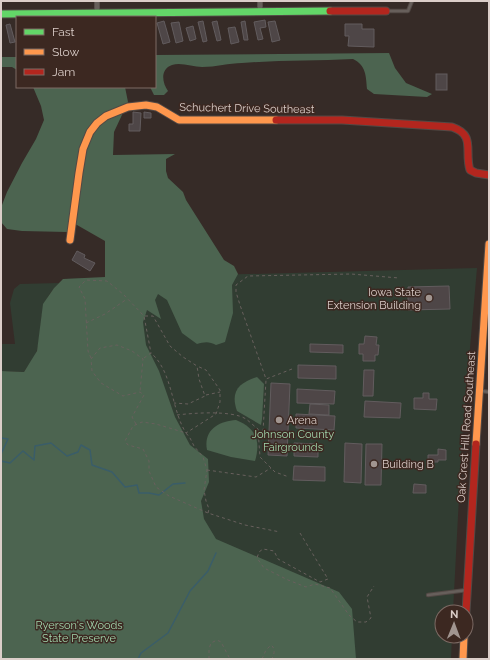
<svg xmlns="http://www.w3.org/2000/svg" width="490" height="660" font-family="Raleway,sans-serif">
  <rect width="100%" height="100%" fill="#362b27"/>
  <g fill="#313d32">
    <polygon points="477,268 462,439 453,612 442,612 442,636 452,636 451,659 1,659 63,279"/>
    <path d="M59,283C36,305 44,323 37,350C35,358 28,365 24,372L1,371V344H15L10,303L14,289L20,284Z"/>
  </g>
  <g fill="#4c6450">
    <path d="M389,53L395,68L406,83L432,94L427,97L374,94L367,89C366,76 366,65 353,59C316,61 279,60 242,63C229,63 216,67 202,67C193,67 181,62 172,65C160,69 162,83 168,91L164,95H154L150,87H155V55Z"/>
    <polygon points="1,57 17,57 17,70 12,67 1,67"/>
    <path d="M33,87H125L128,102L114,132L113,155L175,154L166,159V171L168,178L183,192L186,200L224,260L234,266L238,274L232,285L233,313L225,342L216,345C209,341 204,342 197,344L182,333L167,300L158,294L155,300L161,319L147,310L143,322L146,345L159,371L175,417L190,445L208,459L209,482L201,501L204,519L216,539L339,592L352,609L356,659H1V371L24,372L37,351L43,304L54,288L63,279L105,277V241L77,225L69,222L67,232L22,231L7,229L1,222L2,205L7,192L22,163L36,139L44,120L41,106Z"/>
    <path d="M257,377L264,384L262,419L261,425L237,411C230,391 239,383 257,377Z"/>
    <path d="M236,420C256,428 261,441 255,461L231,457L207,450C203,430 219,421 236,420Z"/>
  </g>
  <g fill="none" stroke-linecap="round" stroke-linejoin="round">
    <g stroke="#3a5d69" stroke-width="1.5">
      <polyline points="1,438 8,439 1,454"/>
      <polyline points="1,461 10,463 23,451 34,460 35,446 51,443 67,456 78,452 81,445 90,450 92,465 112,472 125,487 137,485 139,493 149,493 159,495 173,484 185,483"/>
      <polyline points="138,659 141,653 168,633 190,591 208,571 216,553"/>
    </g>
  </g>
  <g fill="#4e4647" stroke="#625c5e">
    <polygon points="265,20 266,27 260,28 263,39 258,40 254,22"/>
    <polygon points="164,21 170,42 163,44 157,23"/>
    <polygon points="203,21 207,41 203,42 198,22"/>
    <polygon points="217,21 221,40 217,41 212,22"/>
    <polygon points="245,21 248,40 244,40 241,22"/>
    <polygon points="275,21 280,40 272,42 268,22"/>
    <polygon points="179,22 183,41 176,43 171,23"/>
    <polygon points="10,24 15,42 10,43 6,25"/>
    <polygon points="345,24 362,24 362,29 374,29 374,47 348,46 349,36 345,36"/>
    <polygon points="193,26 196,39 190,41 186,28"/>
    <polygon points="235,27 239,42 231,44 228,28"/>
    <rect x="436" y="74" width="11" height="16"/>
    <polygon points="133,112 141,113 140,131 129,131 129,124 133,124"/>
    <polygon points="144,112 151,113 151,118 144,118"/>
    <polygon points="77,251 85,255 84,258 95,263 90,271 72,260"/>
    <polygon points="449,286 450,309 408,310 408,287"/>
    <polygon points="365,336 377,337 376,345 379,345 378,355 375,355 375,361 363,361 363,354 359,354 359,344 364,344"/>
    <polygon points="310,344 343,345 343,353 310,352"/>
    <polygon points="298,365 336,366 336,379 298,378"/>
    <polygon points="364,370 374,370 373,396 363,396"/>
    <polygon points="271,383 290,384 287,456 268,455"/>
    <polygon points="297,389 335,391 334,404 297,403"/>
    <polygon points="423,393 429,393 429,399 437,399 436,410 414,409 414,398 423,398"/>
    <polygon points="365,401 401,403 400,418 364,417"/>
    <polygon points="310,404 329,405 329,415 309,414"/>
    <polygon points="296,414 335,416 334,430 296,428"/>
    <polygon points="294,443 318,444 318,457 294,456"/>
    <polygon points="345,443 362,444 361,483 344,482"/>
    <polygon points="366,444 382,444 381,485 365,485"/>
    <polygon points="438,449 446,450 446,460 438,460 438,462 428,462 428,455 438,455"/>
    <polygon points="294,466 325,467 325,481 293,480"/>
    <polygon points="414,484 426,485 426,493 413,493"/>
  </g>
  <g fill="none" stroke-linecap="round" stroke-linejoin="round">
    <defs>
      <g id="lane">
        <polyline points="387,11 408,11 412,1"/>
        <polyline points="482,391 489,392"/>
        <polyline points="428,595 467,590"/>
      </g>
      <g id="street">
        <polyline points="97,1 97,13"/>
        <polyline points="260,1 260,12"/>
      </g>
      <polyline id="fast" points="1,14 330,11"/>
      <g id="slow">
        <polyline points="70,240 79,173 83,149 90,132 97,123 106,116 128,107 146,105 157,107 179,120 276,120"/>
        <polyline points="476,444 489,244"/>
        <polyline points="463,659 464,636"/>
      </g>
      <g id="jam">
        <polyline points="330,11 386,11"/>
        <path d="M276,120H342L452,127C476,135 464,151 470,170L476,173L489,175"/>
        <polyline points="466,612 476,444"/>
      </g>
    </defs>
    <use href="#lane" stroke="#524945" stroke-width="4.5"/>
    <use href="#street" stroke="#524945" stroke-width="6"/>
    <use href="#fast" stroke="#524945" stroke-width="9"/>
    <use href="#slow" stroke="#524945" stroke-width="9"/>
    <use href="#jam" stroke="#524945" stroke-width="9"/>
    <g stroke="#68605d" stroke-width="1" stroke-dasharray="3 3" stroke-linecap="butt">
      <polyline points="145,316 153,316 170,346 183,357 197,366 199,379 205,396 188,404 174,403"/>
      <polyline points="86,323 105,314 127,299"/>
      <polyline points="91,358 88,351 85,299 79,287 86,280 107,281 123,294 144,316 151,353"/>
      <path d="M144,358L151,353C173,372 171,409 186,433L216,414L220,402V390L206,370L197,366"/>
      <polyline points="292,369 266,379 240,305 236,292 236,285 248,276 351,274 399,278"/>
      <polyline points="206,395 220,392"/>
      <path d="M177,415C193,413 232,410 246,419C250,422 254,426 258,429L260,457L275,472L289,477"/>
      <polyline points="136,424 132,417 144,395 140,392 123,396 101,383 92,371 91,359 100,348 117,345 132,351 143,359 140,392"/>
      <polyline points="259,436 263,432 266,380"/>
      <polyline points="207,470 256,477 271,468"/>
      <polyline points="208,513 209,509 206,501 204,490 207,470 203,457 194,446 190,438 186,433 156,424 142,422 133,426 125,441 128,445 143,449 149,461 149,471 156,487 169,496 208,513 245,525 280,532"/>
      <polyline points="300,533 328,579 320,582 278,559 274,551 263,549 259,552 257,558 264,568 288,580 306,587 315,584 330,588 349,615 357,622 366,622 371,618 367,597 374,586"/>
      <polyline points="209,659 209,649 211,643 217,640 221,642 230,659"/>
      <path d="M262,659L266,650L271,645C276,649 274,654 272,659"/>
    </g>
    <use href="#lane" stroke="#675f5b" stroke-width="2.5"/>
    <use href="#street" stroke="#675f5b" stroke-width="4.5"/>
    <use href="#fast" stroke="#63d668" stroke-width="7"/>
    <use href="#slow" stroke="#ff974d" stroke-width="7"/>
    <use href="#jam" stroke="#b3261e" stroke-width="7"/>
  </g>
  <g fill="#a19590" stroke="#3c2821" stroke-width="1.5">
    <circle cx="429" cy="298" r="4"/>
    <circle cx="279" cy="420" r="4"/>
    <circle cx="374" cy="464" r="4"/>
  </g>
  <g text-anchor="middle" stroke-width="3" stroke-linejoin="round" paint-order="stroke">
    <g font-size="11" fill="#dbcec9" stroke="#3c2821">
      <text transform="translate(247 108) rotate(1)" y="4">Schuchert Drive Southeast</text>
      <text transform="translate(466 427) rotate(-86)" y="4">Oak Crest Hill Road Southeast</text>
    </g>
    <g font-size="11" fill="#dbcec9" stroke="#3c2821" text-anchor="start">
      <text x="421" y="296" text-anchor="end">Iowa State<tspan x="421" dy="13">Extension Building</tspan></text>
      <text x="287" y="424">Arena</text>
      <text x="382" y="468">Building B</text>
    </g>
    <g font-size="11" fill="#a1d7ad" stroke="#3c2821">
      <text x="293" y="438">Johnson County<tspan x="293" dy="13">Fairgrounds</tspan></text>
      <text x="79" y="629">Ryerson's Woods<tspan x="79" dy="13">State Preserve</tspan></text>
    </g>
  </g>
  <rect width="490" height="660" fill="none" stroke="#dbcec9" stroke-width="4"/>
  <rect x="16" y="16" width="140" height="72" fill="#3c2821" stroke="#7c6a64"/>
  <rect x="24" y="29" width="20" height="6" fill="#63d668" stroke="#7c6a64"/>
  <text x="52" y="36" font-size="12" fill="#dbcec9">Fast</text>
  <rect x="24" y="49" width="20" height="6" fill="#ff974d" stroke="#7c6a64"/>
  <text x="52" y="56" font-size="12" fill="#dbcec9">Slow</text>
  <rect x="24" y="69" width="20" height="6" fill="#b3261e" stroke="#7c6a64"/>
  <text x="52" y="76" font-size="12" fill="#dbcec9">Jam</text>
  <g transform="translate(454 624) rotate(1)"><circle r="19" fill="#3c2821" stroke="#7c6a64"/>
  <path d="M0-3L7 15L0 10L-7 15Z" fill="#a19590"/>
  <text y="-6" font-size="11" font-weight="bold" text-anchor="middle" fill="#dbcec9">N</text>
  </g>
</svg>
